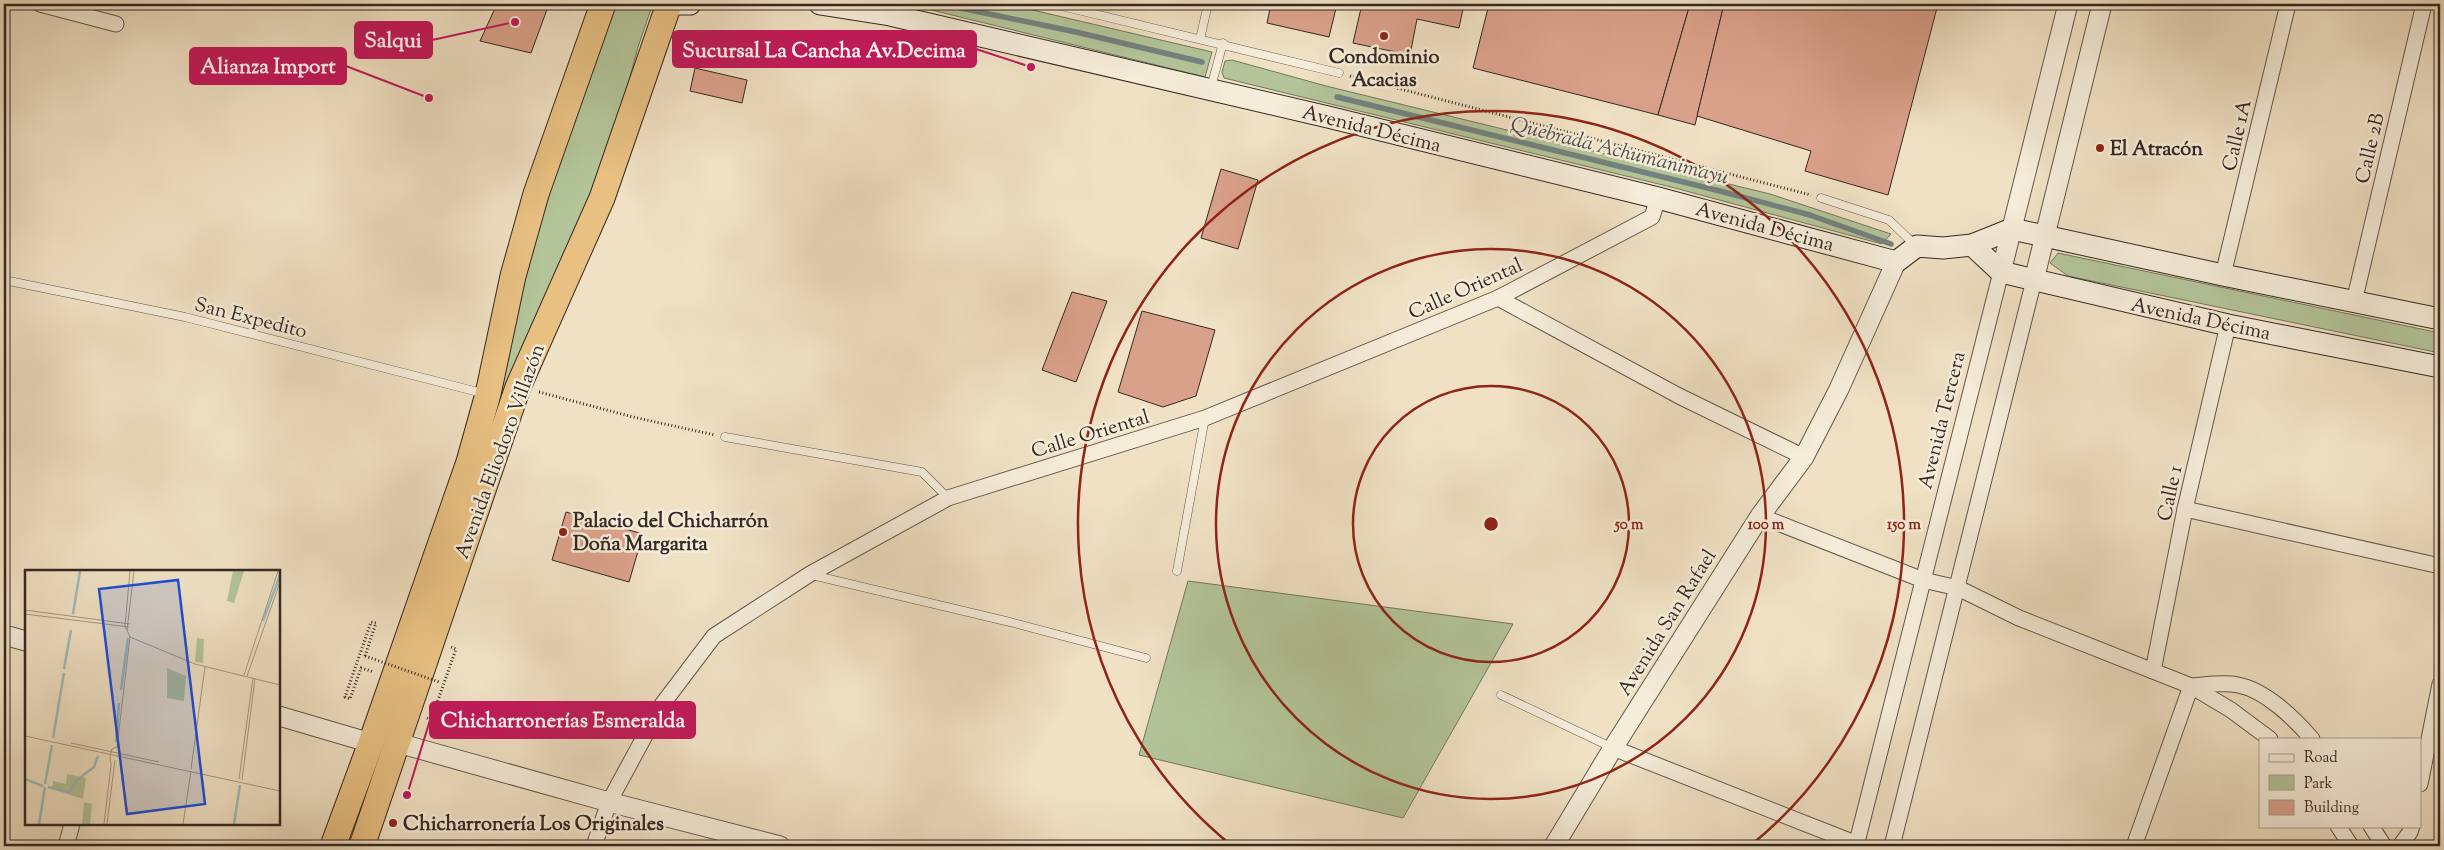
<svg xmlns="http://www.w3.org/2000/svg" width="2444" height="850" font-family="'Sorts Mill Goudy',serif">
  <rect width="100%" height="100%" fill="#f0e1c4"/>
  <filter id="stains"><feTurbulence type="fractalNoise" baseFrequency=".004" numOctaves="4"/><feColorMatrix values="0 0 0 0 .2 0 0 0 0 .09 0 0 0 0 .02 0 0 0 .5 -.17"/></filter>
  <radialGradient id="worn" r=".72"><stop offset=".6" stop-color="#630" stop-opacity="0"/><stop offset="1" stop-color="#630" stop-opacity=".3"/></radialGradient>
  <g fill="#b3c499" stroke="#74765e">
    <polygon points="613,4 641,4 651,9 638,47 613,140 477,473 538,215"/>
    <polygon points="907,4 1007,4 1212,52 1205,77"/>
    <polygon points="1232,60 1326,86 1770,194 1891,234 1882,244 1675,188 1224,78 1222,72 1225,61"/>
    <polygon points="2058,253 2440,333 2440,353 2068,276 2050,263"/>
    <polygon points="1188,581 1513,624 1403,818 1139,755"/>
  </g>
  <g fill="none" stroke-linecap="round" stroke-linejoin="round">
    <g stroke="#74817e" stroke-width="5.5">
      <polyline points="941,4 1076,32 1202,62"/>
      <polyline points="1337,97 1716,190 1810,215 1891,244"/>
    </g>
  </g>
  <g fill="#daa18a" stroke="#362822">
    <polygon points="497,4 549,4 531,53 480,41"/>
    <polygon points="1271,4 1337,4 1329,37 1267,23"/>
    <polygon points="1362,4 1464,4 1459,28 1417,19 1410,55 1353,43"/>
    <polygon points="1489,4 1690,4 1658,115 1473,68"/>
    <polygon points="1690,4 1724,4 1695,125 1658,115"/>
    <polygon points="1724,4 1938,4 1888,195 1805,171 1811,151 1697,116"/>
    <polygon points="695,68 747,80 742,103 690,91"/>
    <polygon points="1221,169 1258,180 1238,249 1201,238"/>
    <polygon points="1072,292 1107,301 1076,382 1042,370"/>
    <polygon points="1142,311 1215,330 1196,396 1163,407 1118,392"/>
    <polygon points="566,512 643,534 629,582 552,560"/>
  </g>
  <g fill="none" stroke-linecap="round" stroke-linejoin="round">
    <defs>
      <g id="service">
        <polyline points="1053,4 1339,73"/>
        <polyline points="1200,39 1208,4"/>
        <polyline points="1211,87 1223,43"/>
        <polyline points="1821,198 1889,220 1915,245"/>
        <polyline points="4,280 185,317 486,394"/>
        <polyline points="725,437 922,472 948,498"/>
        <polyline points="1177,571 1205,418"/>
        <polyline points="812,575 1010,622 1146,658"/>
        <polyline points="1501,695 1613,748"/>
      </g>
      <g id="minor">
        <polyline points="40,4 116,24"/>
        <polyline points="2223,275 2288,4"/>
        <polyline points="1498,298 1679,396 1804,457"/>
        <polyline points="2354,302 2424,4"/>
        <polyline points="2185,509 2440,566"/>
        <polyline points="1760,516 1923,580 1958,588 2019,618 2191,686 2231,710 2270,739"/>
        <polyline points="2153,671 2185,509 2228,325"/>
        <path d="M2191,686C2205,685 2223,682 2238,685C2265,690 2294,718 2312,739"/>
        <polyline points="1613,748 1847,840 1857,846"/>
        <polyline points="2420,784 2440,684"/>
        <polyline points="2338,826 2351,846"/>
        <polyline points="2371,826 2384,846"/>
        <polyline points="66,846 72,824"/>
        <polyline points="594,846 609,802 661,706 714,636 810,574 948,498 1205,418 1498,298 1652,217 1658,198"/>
        <polyline points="1856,846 2001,272"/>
        <polyline points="1892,846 2034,280"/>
        <polyline points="2134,846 2191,686"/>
        <polyline points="2400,846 2410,832 2412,826"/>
      </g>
      <g id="tertiary">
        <polyline points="2001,272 2068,4"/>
        <polyline points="2034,280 2102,4"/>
        <polyline points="4,635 26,641"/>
        <polyline points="279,716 371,743"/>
        <polyline points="398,743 609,802 780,846"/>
        <polyline points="1554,846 1613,748 1760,516 1804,457 1839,389 1896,262"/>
      </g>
      <g id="secondary">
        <polyline points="678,4 690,4"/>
        <polyline points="820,4 890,15 1328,117 1658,198 1896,262 1917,246 1943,248 1972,245 2012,229 2223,275 2440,319"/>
        <polyline points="1972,245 2001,272 2228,325 2440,367"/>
      </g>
      <g id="trunk">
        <polyline points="333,846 371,743 469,462 488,394 513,276 536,194 603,4"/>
        <polyline points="362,846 518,387 602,198 669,4"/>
      </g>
    </defs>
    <use href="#service" stroke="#64564a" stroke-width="9"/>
    <use href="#minor" stroke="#64564a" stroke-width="17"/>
    <use href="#tertiary" stroke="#64564a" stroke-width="21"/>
    <use href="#secondary" stroke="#362822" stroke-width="23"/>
    <use href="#trunk" stroke="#362822" stroke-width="27"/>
    <g stroke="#362822" stroke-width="3" stroke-dasharray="1 2.5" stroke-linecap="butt">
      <polyline points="1350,76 1811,195"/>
      <polyline points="539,392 633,417 715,435"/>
      <polyline points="365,656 376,623 371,622 345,697 350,699 361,668 374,672"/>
      <polyline points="427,718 431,720 456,649 451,647"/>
    </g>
    <use href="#service" stroke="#f5ecd9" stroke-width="8"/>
    <use href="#minor" stroke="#f5ecd9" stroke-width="15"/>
    <use href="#tertiary" stroke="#f5ecd9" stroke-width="19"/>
    <use href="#secondary" stroke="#f5ecd9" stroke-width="21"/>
    <use href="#trunk" stroke="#e8c082" stroke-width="25"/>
    <polyline stroke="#362822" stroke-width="3" stroke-dasharray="1 2.5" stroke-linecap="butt" points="365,656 439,682"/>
  </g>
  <g fill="none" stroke="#8f2418" stroke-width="2.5">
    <circle cx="1491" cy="524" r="138"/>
    <circle cx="1491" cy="524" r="275"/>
    <path d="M1231 845A413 413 0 1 1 1751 845"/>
  </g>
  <g fill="#8f2418" stroke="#f5ecd9" stroke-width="2">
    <circle cx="1384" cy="36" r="5"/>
    <circle cx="2100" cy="148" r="5"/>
    <circle cx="563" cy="532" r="5"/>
    <circle cx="393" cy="823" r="5"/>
  </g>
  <g text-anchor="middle" stroke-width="5" stroke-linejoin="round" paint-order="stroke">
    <g font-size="20" font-weight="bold" fill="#362822" stroke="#f5ecd9" text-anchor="start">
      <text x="1384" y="63" text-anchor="middle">Condominio<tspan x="1384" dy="23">Acacias</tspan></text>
      <text x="2110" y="155">El Atracón</text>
      <text x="573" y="527">Palacio del Chicharrón<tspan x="573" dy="23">Doña Margarita</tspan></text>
      <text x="403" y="830">Chicharronería Los Originales</text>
    </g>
    <g font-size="20" fill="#362822" stroke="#f5ecd9">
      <text transform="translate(1372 128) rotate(14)" y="7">Avenida Décima</text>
      <text transform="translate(2236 135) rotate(-77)" y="7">Calle 1A</text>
      <text transform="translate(2369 148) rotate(-77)" y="7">Calle 2B</text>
      <text transform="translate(1765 226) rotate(15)" y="7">Avenida Décima</text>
      <text transform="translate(1465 288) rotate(-24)" y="7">Calle Oriental</text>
      <text transform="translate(251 317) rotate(14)" y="7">San Expedito</text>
      <text transform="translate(2201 318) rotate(12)" y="7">Avenida Décima</text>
      <text transform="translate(1941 420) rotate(-76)" y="7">Avenida Tercera</text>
      <text transform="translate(1090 433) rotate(-17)" y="7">Calle Oriental</text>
      <text transform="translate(499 451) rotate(-70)" y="7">Avenida Eliodoro Villazón</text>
      <text transform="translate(2169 493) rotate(-78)" y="7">Calle 1</text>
      <text transform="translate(1666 622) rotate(-58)" y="7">Avenida San Rafael</text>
    </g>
    <g font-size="21" font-style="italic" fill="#504d48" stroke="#f5ecd9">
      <text transform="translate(1620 150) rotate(14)" y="7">Quebrada Achumanimayu</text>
    </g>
  </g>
  <g transform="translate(25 570)">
    <rect width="255" height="255" fill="#f0e1c4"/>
    <path d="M208,1H219L209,33L202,31ZM172,68L179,69L178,93L170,92ZM142,98L161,106L159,131L142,128ZM42,204L61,208L58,229L27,219L28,211L41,214ZM59,232L67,234L65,254H57Z" fill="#b3c499"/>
    <path fill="none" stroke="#9dbcbc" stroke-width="2.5" d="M48,44L55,1M238,51L255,5M39,99L46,60M96,120L103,68M28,168L39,103M91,172L94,133M0,209L18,216M20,214L27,175M23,217L44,222L52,210L69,197L73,186M14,254L20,217M209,254L215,215"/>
    <path fill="none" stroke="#a69783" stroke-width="1" d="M0,40L105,54M0,44L104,57M102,60L109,1M105,67L170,94L255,115M219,105L253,1M222,106L255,12M0,166L255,221M46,173L134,192M92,177L105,67L100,56L105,1M166,199L180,97M214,209L228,108M217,210L230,108M79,254L86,195L85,186L87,179L92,177M82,254L90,190M158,254L166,201"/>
    <path fill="#1d4ed8" fill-opacity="0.15" stroke="#1d4ed8" stroke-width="2.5" d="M153,10L180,234L102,244L74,19Z"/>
    <rect width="255" height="255" fill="none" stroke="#362822" stroke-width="2.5"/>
  </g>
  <circle cx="1491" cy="524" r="8" fill="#8f2418" stroke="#f5ecd9" stroke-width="2.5"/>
  <g font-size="15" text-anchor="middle" font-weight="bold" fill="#8f2418" stroke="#f5ecd9" stroke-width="5" stroke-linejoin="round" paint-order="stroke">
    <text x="1629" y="529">50 m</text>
    <text x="1766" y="529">100 m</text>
    <text x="1904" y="529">150 m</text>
  </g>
  <path fill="none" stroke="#c2185b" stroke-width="2" d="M515 22L432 40M1031 67L976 49M429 98L346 66M407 795L430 720"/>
  <g fill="#c2185b" stroke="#f5ecd9" stroke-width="2">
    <circle cx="515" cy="22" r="5"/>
    <circle cx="1031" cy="67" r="5"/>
    <circle cx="429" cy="98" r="5"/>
    <circle cx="407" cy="795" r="5"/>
  </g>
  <g fill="#c2185b" stroke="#c2185b" stroke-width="2">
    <rect x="355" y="22" width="77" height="36" rx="5"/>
    <rect x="673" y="31" width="303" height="36" rx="5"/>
    <rect x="190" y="48" width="156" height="36" rx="5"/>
    <rect x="430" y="702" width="265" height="36" rx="5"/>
  </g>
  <g font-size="21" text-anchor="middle" font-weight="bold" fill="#fff">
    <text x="393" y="47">Salqui</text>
    <text x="824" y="57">Sucursal La Cancha Av.Decima</text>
    <text x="268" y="73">Alianza Import</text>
    <text x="563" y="727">Chicharronerías Esmeralda</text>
  </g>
  <rect width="2444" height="850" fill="none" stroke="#f0e1c4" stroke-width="20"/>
  <rect x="5" y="5" width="2434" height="840" fill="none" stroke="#362822" stroke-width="2.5"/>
  <rect x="10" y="10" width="2424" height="830" fill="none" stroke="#362822"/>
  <rect x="2259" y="738" width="162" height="90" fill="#f5ecd9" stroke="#a99e90"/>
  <rect x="2269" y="754" width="25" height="8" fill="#f5ecd9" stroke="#a99e90"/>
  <text x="2304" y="762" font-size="15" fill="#362822">Road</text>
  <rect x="2269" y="775" width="25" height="15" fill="#b3c499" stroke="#a99e90"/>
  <text x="2304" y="788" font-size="15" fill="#362822">Park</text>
  <rect x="2269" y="800" width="25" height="15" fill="#daa18a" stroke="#a99e90"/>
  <text x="2304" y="812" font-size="15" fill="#362822">Building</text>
  <rect width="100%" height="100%" filter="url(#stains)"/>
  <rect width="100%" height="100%" fill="url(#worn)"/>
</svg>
